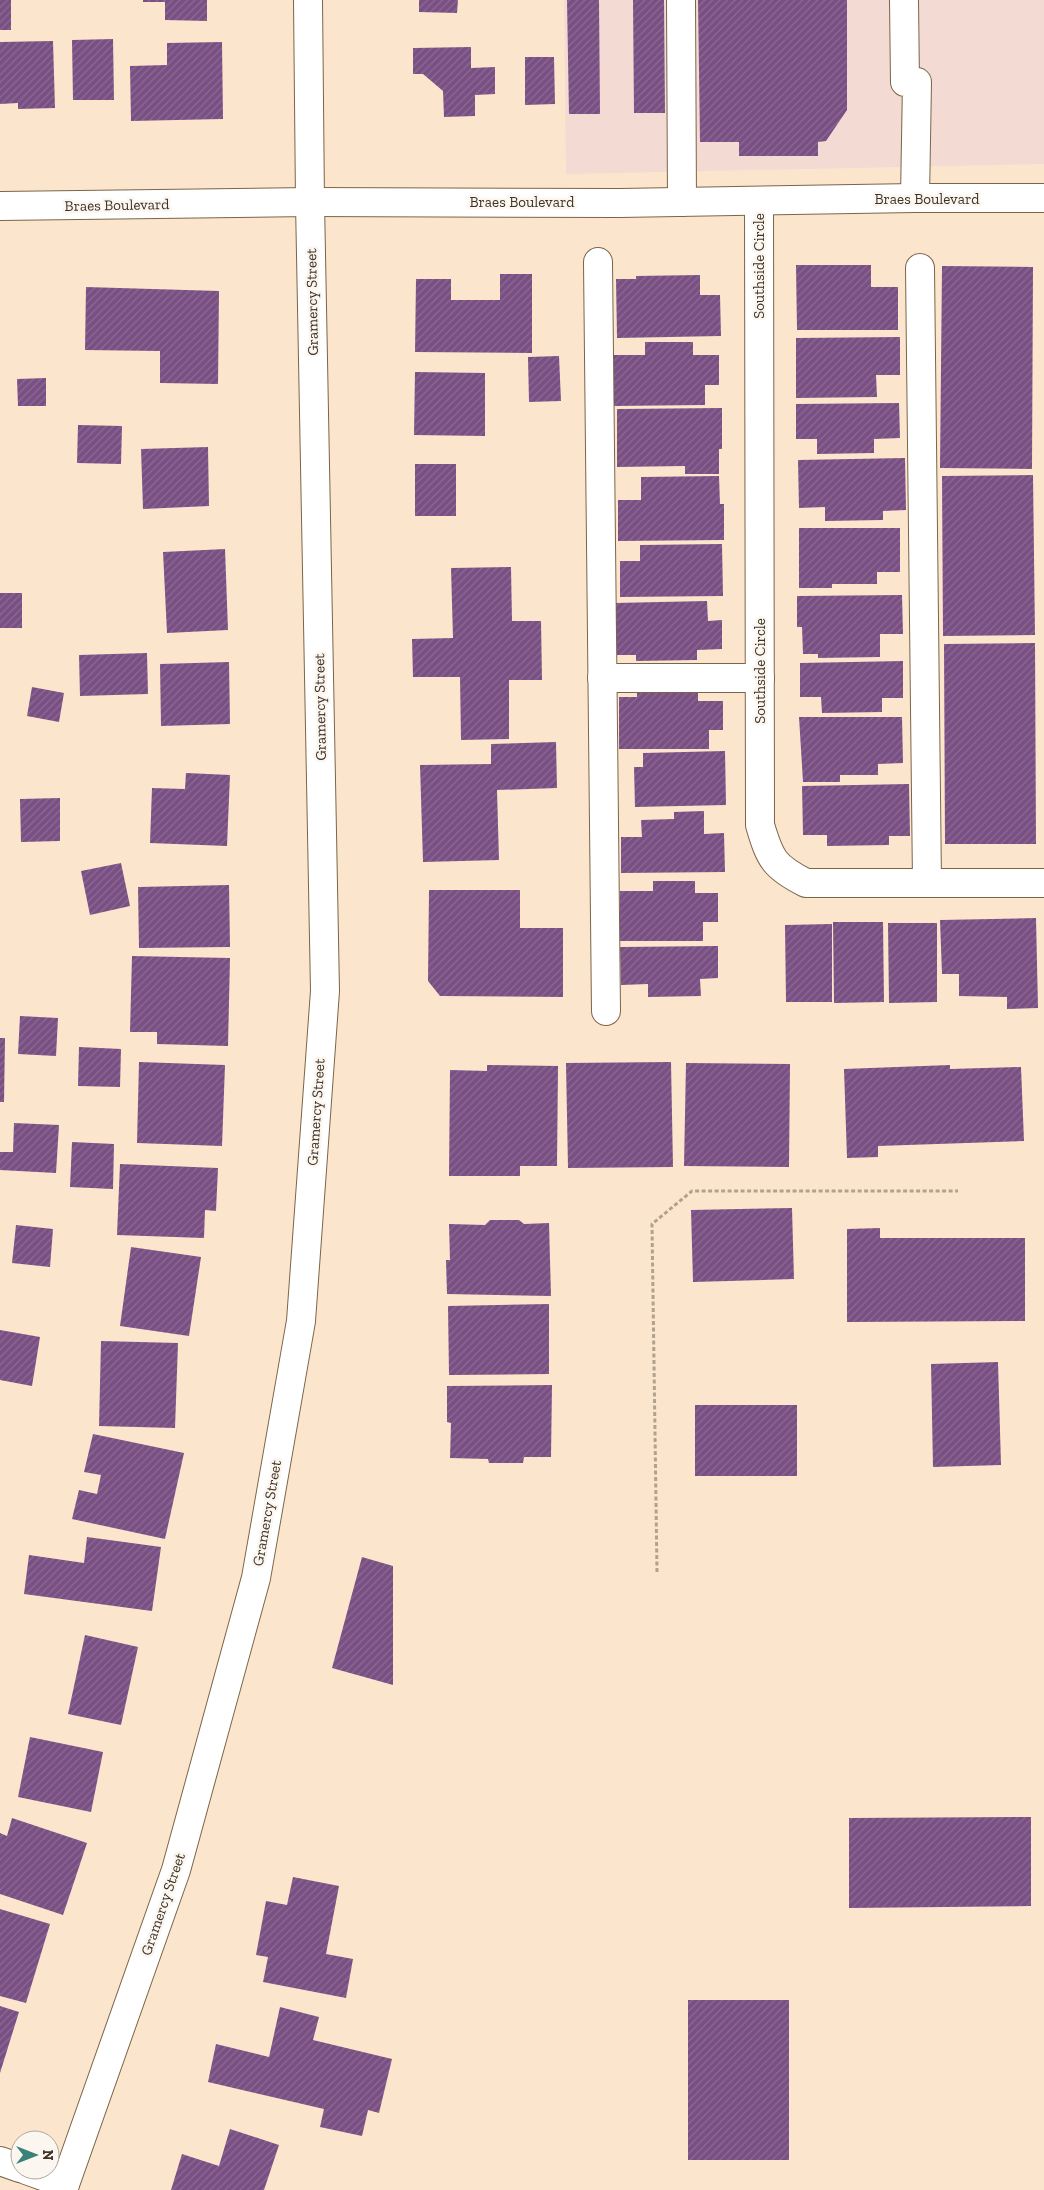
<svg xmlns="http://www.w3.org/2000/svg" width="1044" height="2190" font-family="'Zilla Slab',serif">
  <defs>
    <pattern id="building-hatch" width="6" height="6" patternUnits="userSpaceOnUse" patternTransform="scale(1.25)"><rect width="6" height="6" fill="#794f84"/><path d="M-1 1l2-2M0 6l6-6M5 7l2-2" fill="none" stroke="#8c6c92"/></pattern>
  </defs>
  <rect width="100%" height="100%" fill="#fbe6cd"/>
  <polygon fill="#f3dad2" points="564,0 1044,0 1044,164 566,174"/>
  <g fill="url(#building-hatch)">
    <rect x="0" y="0" width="11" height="30"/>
    <polygon points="143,0 207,0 207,21 165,20 165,2 143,2"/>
    <polygon points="419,0 458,0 457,13 419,12"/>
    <polygon points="567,0 599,0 600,114 569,114"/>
    <polygon points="633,0 664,0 665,113 634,113"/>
    <polygon points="698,0 847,0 847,110 826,141 818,142 818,156 739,156 739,142 700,142"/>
    <polygon points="113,39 114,100 73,100 72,40"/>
    <polygon points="53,41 55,108 18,109 18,103 0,104 0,42"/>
    <polygon points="222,42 223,119 131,121 130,66 167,65 167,43"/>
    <polygon points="471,47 471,68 495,67 495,94 475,95 475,116 444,117 443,91 423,74 413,74 413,48"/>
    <polygon points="525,57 554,57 555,104 525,105"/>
    <polygon points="796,265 871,265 871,287 898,287 898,330 797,330"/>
    <polygon points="942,266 1033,267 1032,469 940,468"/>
    <polygon points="500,274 532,274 532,353 415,352 416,279 451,279 451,300 500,300"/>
    <polygon points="700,275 700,295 720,295 721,336 617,338 616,279 636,279 636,276"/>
    <polygon points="86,287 219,291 218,384 160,383 160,351 85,350"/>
    <polygon points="900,337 900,375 876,375 877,397 796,398 796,338"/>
    <polygon points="645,342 693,342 693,355 719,355 719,385 705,385 705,405 613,406 612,355 645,355"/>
    <polygon points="559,356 561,401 529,402 528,357"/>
    <polygon points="415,372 485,373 485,436 414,435"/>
    <polygon points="46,378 46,406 18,406 17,379"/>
    <polygon points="899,403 900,438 874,439 874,453 817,454 817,439 796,439 796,404"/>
    <polygon points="722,408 722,449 719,449 719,474 685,474 685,466 617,467 617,409"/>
    <polygon points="78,425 122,426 121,464 77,463"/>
    <polygon points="208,447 209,506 143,509 141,449"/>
    <polygon points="905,458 906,510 883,511 883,520 825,521 825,507 799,508 798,460"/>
    <rect x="415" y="464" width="41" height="52"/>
    <polygon points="1033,475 1035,635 943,636 942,476"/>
    <polygon points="719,476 720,504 724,504 724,540 618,541 618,500 641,500 641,477"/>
    <polygon points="799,528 900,528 900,572 877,572 877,584 832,584 832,588 799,588"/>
    <polygon points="722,544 723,596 620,597 620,561 640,561 640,545"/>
    <polygon points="225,549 228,630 167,633 163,552"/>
    <polygon points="511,567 512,621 541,621 542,680 509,680 509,739 461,740 460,677 413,677 412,639 453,638 451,568"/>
    <rect x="0" y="593" width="22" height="35"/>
    <polygon points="902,595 903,634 880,634 880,657 818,658 818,654 803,654 802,627 797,627 797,596"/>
    <polygon points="707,601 708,621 722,620 722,649 697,650 697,660 636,661 636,655 616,655 614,603"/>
    <polygon points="1035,643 1036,844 945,844 944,644"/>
    <polygon points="147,653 148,694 80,696 79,655"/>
    <polygon points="903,661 903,698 882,698 882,712 822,713 821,697 800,697 800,663"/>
    <polygon points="229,662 230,724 161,726 160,664"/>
    <polygon points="32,687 64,693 59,722 27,716"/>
    <polygon points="637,692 698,692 698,701 723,701 723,730 709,730 709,749 619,749 619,697 637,697"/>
    <polygon points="799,717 902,717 903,763 878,764 878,775 840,775 840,782 803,782"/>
    <polygon points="556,742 557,788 497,790 499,860 423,862 420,765 491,764 491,744"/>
    <polygon points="725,751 726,805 635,807 634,767 643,767 643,753"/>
    <polygon points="186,773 230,775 227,846 150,843 152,788 185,789"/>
    <polygon points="909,784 910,836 889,836 889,845 827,846 827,835 803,835 802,786"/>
    <polygon points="60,798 60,841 21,842 20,799"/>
    <polygon points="704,811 704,834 724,833 725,872 621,873 621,837 642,837 641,820 674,819 674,812"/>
    <polygon points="121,863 130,906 90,915 81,871"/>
    <polygon points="653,881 695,881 695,893 718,893 718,922 703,922 703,941 620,941 620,891 653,891"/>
    <polygon points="229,885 230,947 139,948 138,887"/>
    <polygon points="429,890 520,890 520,928 563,928 563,997 440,996 428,981"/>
    <polygon points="1036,918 1038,1008 1007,1009 1007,997 959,996 959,974 942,974 940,920"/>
    <polygon points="833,922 883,922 884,1002 834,1003"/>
    <polygon points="888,923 937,923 937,1002 889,1003"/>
    <polygon points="832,924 832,1002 786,1002 785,925"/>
    <polygon points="718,946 718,978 700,979 701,996 648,997 648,984 621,985 620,947"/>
    <polygon points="132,956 230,958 228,1046 157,1044 157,1032 130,1032"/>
    <polygon points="20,1016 58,1018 56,1056 18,1054"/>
    <polygon points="0,1038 5,1038 4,1102 0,1102"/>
    <polygon points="79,1047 121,1049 120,1087 78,1086"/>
    <polygon points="139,1062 225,1065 222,1146 137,1143"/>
    <polygon points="671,1062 673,1167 568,1168 566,1063"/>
    <polygon points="686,1063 790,1064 789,1167 684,1166"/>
    <polygon points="487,1065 558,1066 557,1166 520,1166 520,1176 449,1176 450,1070 487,1071"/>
    <polygon points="950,1065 950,1069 1021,1067 1024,1141 878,1146 878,1157 847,1158 844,1069"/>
    <polygon points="14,1123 59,1125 56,1173 0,1170 0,1152 13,1152"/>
    <polygon points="72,1142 114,1144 113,1189 70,1187"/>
    <polygon points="120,1164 218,1168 216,1211 205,1210 204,1238 117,1235"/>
    <polygon points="792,1208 794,1279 693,1282 691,1210"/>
    <polygon points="490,1220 519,1220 524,1224 549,1223 551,1296 447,1294 446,1260 450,1260 449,1224 485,1225"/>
    <polygon points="16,1225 53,1229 50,1267 12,1263"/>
    <polygon points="880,1228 880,1238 1025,1238 1025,1321 847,1322 847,1229"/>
    <polygon points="131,1247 201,1257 189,1336 120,1326"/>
    <polygon points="549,1304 549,1374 449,1375 448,1306"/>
    <polygon points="0,1330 40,1337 32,1386 0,1380"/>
    <polygon points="101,1341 178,1343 175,1428 99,1426"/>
    <polygon points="998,1362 1001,1465 933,1467 931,1364"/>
    <polygon points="552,1385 551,1457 524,1457 523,1463 489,1463 488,1459 450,1458 451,1423 447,1422 447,1386"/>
    <rect x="695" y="1405" width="102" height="71"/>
    <polygon points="93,1434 184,1453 165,1539 72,1519 79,1490 97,1494 101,1475 84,1472"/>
    <polygon points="87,1537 161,1547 152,1611 24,1594 29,1555 84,1563"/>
    <polygon points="362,1557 393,1566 393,1685 332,1668"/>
    <polygon points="85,1635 138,1647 121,1725 68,1714"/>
    <polygon points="30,1737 103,1752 91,1812 18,1797"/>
    <polygon points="1031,1817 1031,1906 849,1908 849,1818"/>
    <polygon points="12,1818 87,1843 63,1915 0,1894 0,1833 7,1836"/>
    <polygon points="293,1877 339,1886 326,1954 353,1959 346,1998 263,1982 268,1957 256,1955 266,1901 287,1905"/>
    <polygon points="0,1909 50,1924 26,2003 0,1996"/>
    <rect x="688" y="2000" width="101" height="160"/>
    <polygon points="0,2006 19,2012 0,2073"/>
    <polygon points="280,2007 319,2017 313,2040 392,2059 379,2113 368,2110 362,2136 320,2127 324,2109 208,2082 216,2044 269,2057"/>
    <polygon points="230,2129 279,2145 264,2190 171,2190 182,2154 219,2166"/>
  </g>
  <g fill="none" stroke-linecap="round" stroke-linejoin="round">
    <defs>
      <g id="minor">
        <polyline points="681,0 682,202"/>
        <polyline points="904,0 905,82 917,82 915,198"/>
        <path d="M759,201L760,825C770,859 774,867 806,883H1044"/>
        <polyline points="0,206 310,202 620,203 915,198 1044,198"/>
        <polyline points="598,262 606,1011"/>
        <polyline points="920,268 927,883"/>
        <polyline points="602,678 760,678"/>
        <polyline points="0,2161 20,2168"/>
        <polyline points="26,2170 65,2184"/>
        <polyline points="63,2190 176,1870 256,1578 301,1321 325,991 310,202 308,0"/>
      </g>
    </defs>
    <use href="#minor" stroke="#7b6549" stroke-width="30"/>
    <polyline stroke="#b1a18d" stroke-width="3" stroke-dasharray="4 2.5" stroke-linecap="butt" points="657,1572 652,1224 692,1191 958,1191"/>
    <use href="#minor" stroke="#fff" stroke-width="28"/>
  </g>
  <g text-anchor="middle" stroke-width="5" stroke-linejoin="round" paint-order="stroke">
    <g font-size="15" fill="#3d3327" stroke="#fcf6f0">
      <text x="927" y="204">Braes Boulevard</text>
      <text x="522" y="207">Braes Boulevard</text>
      <text transform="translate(117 205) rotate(-1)" y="5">Braes Boulevard</text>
      <text transform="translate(759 266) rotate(-90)" y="5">Southside Circle</text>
      <text transform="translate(312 302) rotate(-91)" y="5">Gramercy Street</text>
      <text transform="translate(760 671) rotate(-90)" y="5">Southside Circle</text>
      <text transform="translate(320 707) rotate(-91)" y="5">Gramercy Street</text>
      <text transform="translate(316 1112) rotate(-86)" y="5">Gramercy Street</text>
      <text transform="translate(267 1513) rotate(-80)" y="5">Gramercy Street</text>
      <text transform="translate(163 1904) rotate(-71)" y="5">Gramercy Street</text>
    </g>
  </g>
  <g transform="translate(35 2155) rotate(90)"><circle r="24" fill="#fcf6f0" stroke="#b0a8a0"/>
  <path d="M0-4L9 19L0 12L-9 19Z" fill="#3a8179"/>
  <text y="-8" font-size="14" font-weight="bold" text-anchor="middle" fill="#3d3327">N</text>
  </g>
</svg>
